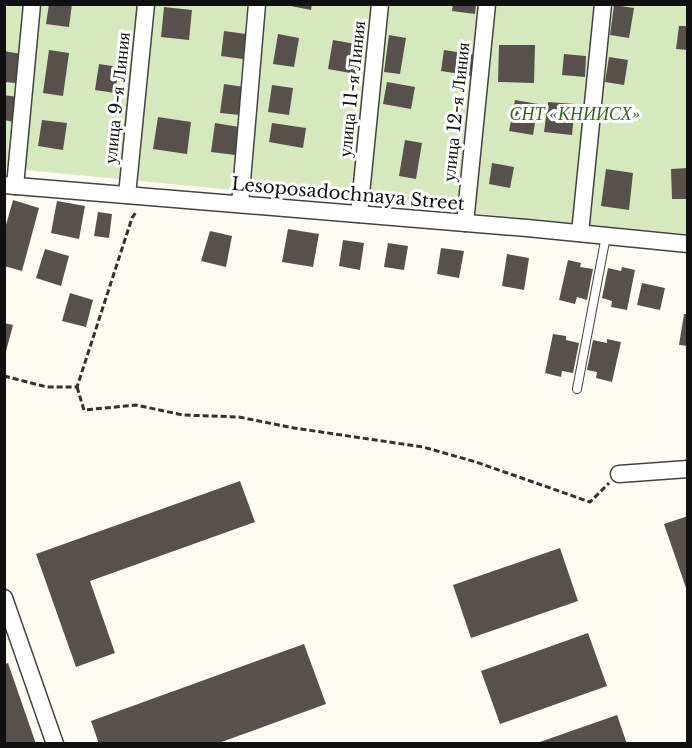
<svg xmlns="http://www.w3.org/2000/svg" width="692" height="748" font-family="'Libre Baskerville',serif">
  <rect width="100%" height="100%" fill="#fefbf3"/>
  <polygon fill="#d6e8bd" points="4,5 687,5 687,234 5,168"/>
  <g fill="#58504c">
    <polygon points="49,4 72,4 69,27 46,24"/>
    <polygon points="281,4 312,4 311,10"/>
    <polygon points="453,4 476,4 475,14 452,11"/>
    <polygon points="614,5 634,8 629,38 610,35"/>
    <polygon points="164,7 192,10 189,40 161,37"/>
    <polygon points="679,26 688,26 688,50 676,49"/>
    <polygon points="224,31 246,34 243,59 221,56"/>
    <polygon points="278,34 299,38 294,67 273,64"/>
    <polygon points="389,35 406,38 400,74 384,72"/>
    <polygon points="333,40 361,45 356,74 328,69"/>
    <polygon points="499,45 535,45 534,83 498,82"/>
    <polygon points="49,50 69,53 63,96 43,93"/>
    <polygon points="444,50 476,55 473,76 441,71"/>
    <polygon points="4,51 21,54 16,83 4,82"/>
    <polygon points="564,54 586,56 585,77 562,75"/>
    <polygon points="609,57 628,60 624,85 605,82"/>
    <polygon points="99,64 119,67 115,93 95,90"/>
    <polygon points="387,82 415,87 411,109 383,104"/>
    <polygon points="224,84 244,87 240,115 220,113"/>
    <polygon points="272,85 293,88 289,115 268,112"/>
    <polygon points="4,95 17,97 14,122 4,120"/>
    <polygon points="515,100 538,104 533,135 509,131"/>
    <polygon points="548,102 575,104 572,135 544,132"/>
    <polygon points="158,117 191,122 187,154 153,149"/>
    <polygon points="42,120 67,123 63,150 38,146"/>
    <polygon points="215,123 239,127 235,155 211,152"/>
    <polygon points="272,123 306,128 303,148 269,142"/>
    <polygon points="405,140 422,143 416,179 399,176"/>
    <polygon points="492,163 514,167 510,188 489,184"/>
    <polygon points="688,168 688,199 672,199 671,169"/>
    <polygon points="606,169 633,173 629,210 601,206"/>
    <polygon points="13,200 39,208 22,271 4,266 4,232"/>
    <polygon points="57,201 85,206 79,239 51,233"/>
    <polygon points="98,212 112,214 109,238 94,236"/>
    <polygon points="288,229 319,234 313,267 282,262"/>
    <polygon points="210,231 232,236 226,267 201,261"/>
    <polygon points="343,240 364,243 360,270 339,266"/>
    <polygon points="388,243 408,246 404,270 384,267"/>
    <polygon points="441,248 464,251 459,278 437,274"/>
    <polygon points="45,249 69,256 61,286 36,278"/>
    <polygon points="507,254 529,258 524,290 502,286"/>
    <polygon points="568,260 581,263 580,267 593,269 587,300 577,297 575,304 559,300"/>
    <polygon points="622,267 635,270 627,310 611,307 612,301 602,298 608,268 621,271"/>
    <polygon points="642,283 665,288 660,310 637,305"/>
    <polygon points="70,293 93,300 86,327 62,321"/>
    <polygon points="684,314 688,314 688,346 679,345"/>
    <polygon points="4,323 13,325 5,355 4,354"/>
    <polygon points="553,334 566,336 566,340 579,343 573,373 562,371 561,377 545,373"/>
    <polygon points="607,339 621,342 612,382 596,378 597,372 587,370 593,340 607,343"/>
    <polygon points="240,481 255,522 90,581 115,653 76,667 36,554"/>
    <polygon points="688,516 688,591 687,591 664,524"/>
    <polygon points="560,548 578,601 471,638 453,585"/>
    <polygon points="588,633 607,686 500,724 481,671"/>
    <polygon points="304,644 326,704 216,744 99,744 91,721"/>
    <polygon points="8,663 36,744 5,744 5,664"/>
    <polygon points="617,715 627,744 537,744 537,743"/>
  </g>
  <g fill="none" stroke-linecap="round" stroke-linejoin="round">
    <defs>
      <polyline id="service" points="577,389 606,236"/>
      <g id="minor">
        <polyline points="4,185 527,228 688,244"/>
        <polyline points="15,186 32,4"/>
        <polyline points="127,195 146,4"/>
        <polyline points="240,204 257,4"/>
        <polyline points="359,214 380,4"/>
        <polyline points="465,223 487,4"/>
        <polyline points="580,233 603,4"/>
        <polyline points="619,474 688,469"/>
        <polyline points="4,598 55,744"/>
      </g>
    </defs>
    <use href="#service" stroke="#434343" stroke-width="10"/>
    <use href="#minor" stroke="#434343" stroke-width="19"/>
    <g stroke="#323232" stroke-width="3" stroke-dasharray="6 3" stroke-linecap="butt">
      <polyline points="4,376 47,387 77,387 132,218 136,212"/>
      <polyline points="77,387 84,410 136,405 183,415 239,417 294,428 423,447 476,462 590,502 609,483"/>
    </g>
    <use href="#service" stroke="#fff" stroke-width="8"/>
    <use href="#minor" stroke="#fff" stroke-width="16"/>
  </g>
  <g text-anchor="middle" stroke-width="6" stroke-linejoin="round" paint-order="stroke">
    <g font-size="18" fill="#101010" stroke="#fff">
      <text transform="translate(352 89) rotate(-84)" y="6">улица 11-я Линия</text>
      <text transform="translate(117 98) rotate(-84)" y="6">улица 9-я Линия</text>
      <text transform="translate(456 112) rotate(-84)" y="6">улица 12-я Линия</text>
      <text transform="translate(348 194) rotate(5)" y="6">Lesoposadochnaya Street</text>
    </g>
    <g font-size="18" font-style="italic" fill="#346621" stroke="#fff">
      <text x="575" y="120">СНТ «КНИИСХ»</text>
    </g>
  </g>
  <rect width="692" height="748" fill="none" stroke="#101010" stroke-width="12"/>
</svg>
